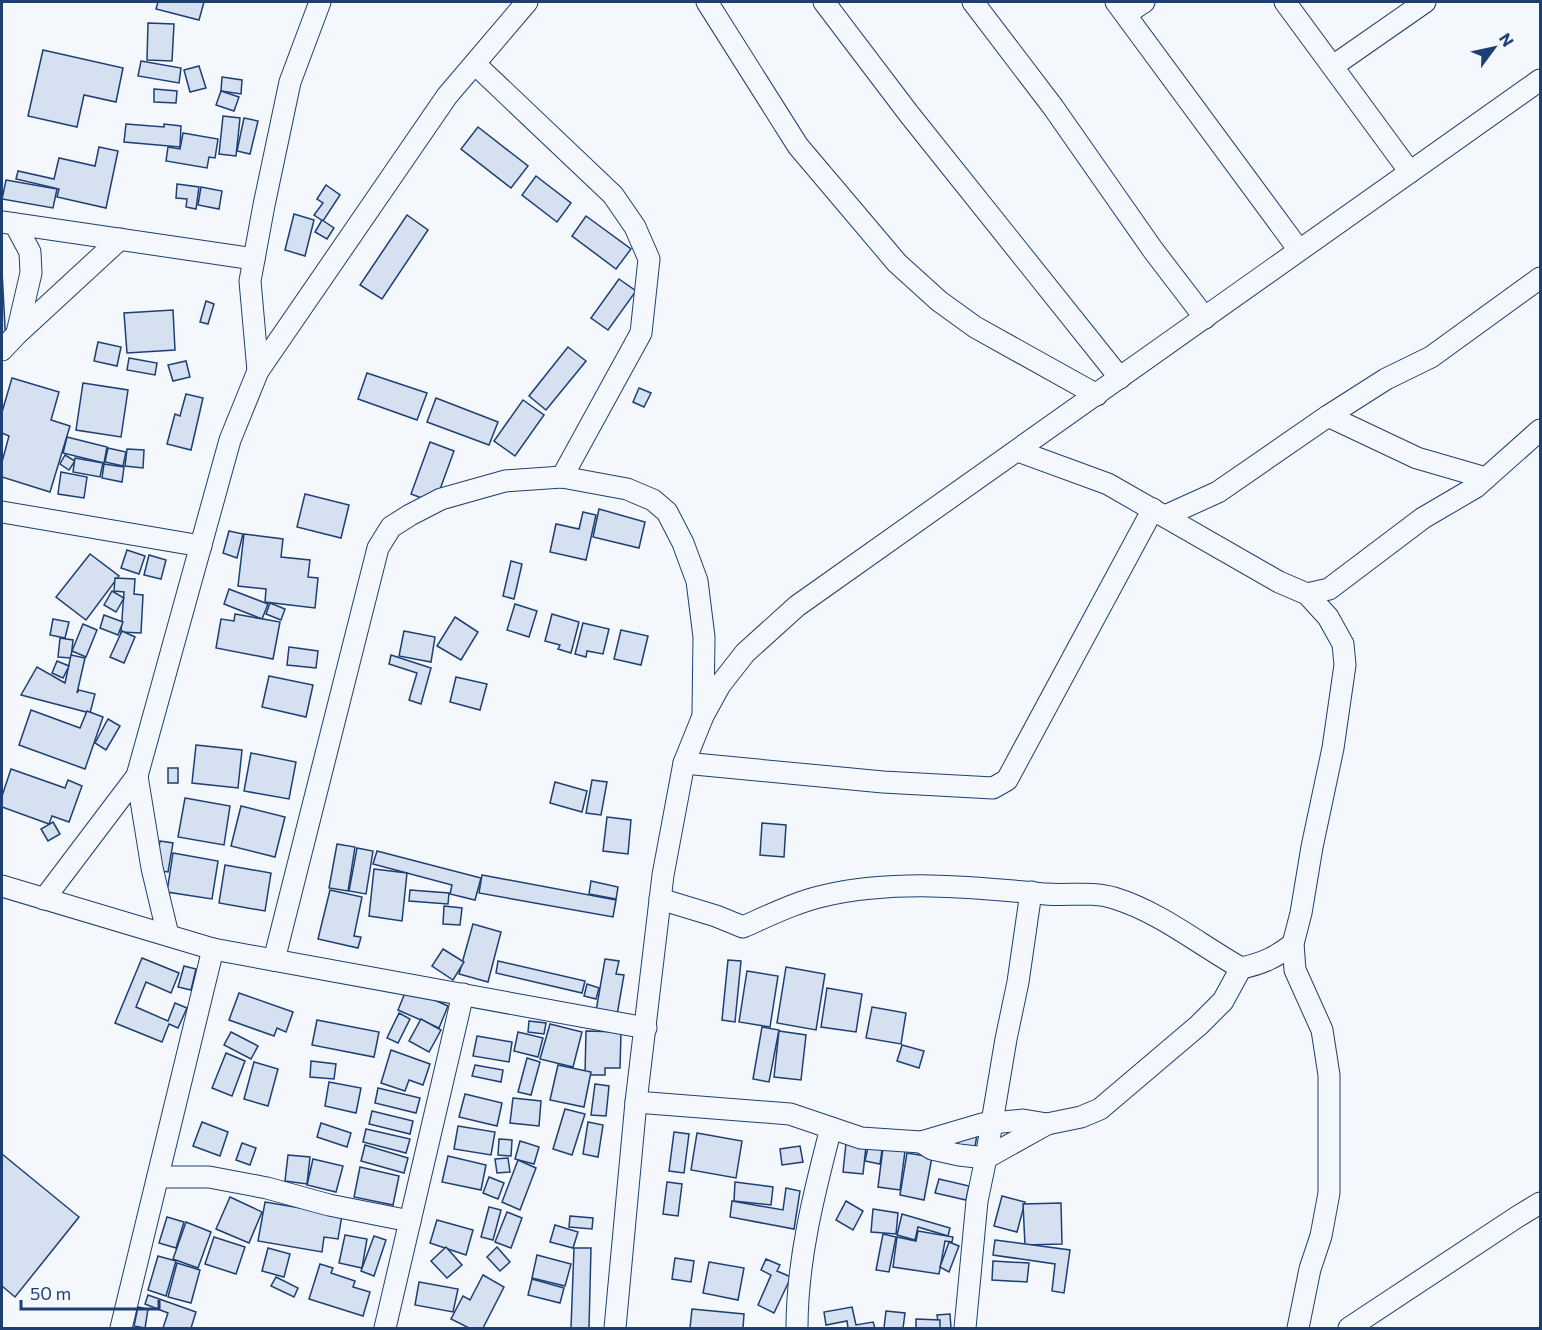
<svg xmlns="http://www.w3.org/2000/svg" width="1542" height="1330" font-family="Commissioner,sans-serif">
  <rect width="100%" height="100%" fill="#f4f7fb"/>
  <g fill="#d5e0f0" stroke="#1d3f73" stroke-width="1.5">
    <polygon points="158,2 204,2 199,20 156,9"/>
    <polygon points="148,23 174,24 172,61 147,60"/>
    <polygon points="43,50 123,68 116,102 84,95 77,127 28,116"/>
    <polygon points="141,61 181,68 179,83 138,76"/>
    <polygon points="199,66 206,88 190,92 184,70"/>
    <polygon points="222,77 242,80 241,94 221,91"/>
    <polygon points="154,89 177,91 176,103 154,102"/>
    <polygon points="221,91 239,97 234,111 216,105"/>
    <polygon points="223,116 240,118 236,156 219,154"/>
    <polygon points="244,118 258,121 250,154 237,151"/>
    <polygon points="126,124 164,127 164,124 181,126 180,147 124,142"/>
    <polygon points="478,127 528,166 511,188 461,149"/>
    <polygon points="183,133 218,139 215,158 209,157 207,168 166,161 168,147 180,149"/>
    <polygon points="99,147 118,151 106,208 57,197 59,189 16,179 18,171 54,179 59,158 95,166"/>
    <polygon points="536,176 571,203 557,222 522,195"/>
    <polygon points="6,180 57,189 53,208 2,199"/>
    <polygon points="177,184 199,187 196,209 186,207 187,199 176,198"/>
    <polygon points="326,185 340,195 323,221 314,215 323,203 317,199"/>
    <polygon points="201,187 222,191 219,209 198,205"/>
    <polygon points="294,214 314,220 305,256 285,250"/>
    <polygon points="407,215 428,230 382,299 360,285"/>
    <polygon points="586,216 631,249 616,269 572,236"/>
    <polygon points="322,220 334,228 327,239 315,232"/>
    <polygon points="2,271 6,346 2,346"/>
    <polygon points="619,279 636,291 608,330 591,318"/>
    <polygon points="206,301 214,304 208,324 200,322"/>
    <polygon points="173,310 175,350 127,353 124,313"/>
    <polygon points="98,342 121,347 117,366 94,361"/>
    <polygon points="568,347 586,361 546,410 529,396"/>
    <polygon points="129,358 157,363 155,375 127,370"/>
    <polygon points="186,361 190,377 173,381 168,365"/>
    <polygon points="367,373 427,393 417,420 358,399"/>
    <polygon points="12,378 59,392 51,420 70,426 50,492 2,477 2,462 9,436 2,433 2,412"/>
    <polygon points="83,383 128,390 121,437 76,430"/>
    <polygon points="639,388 651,393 644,407 633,402"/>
    <polygon points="186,394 203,398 191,450 167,444 175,414 180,416"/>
    <polygon points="436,398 498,422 489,445 427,422"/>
    <polygon points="523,400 544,415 515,456 494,441"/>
    <polygon points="67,437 107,447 104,463 63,453"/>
    <polygon points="430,442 454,451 435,503 411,494"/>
    <polygon points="108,448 126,452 123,466 105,462"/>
    <polygon points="127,449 144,450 143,468 125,466"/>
    <polygon points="65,455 75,461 69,470 60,464"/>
    <polygon points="75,458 103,463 100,477 73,472"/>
    <polygon points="104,464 124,467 122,482 102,478"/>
    <polygon points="61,472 87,477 84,498 58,494"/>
    <polygon points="305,494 349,505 341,538 297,527"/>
    <polygon points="599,509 645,522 639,548 593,537"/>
    <polygon points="583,512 596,515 586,560 550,552 556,524 579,529"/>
    <polygon points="229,531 243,534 237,558 223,553"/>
    <polygon points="244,534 283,539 281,557 310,560 308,577 318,578 315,608 265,602 266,589 238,586"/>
    <polygon points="127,550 145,556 139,574 121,568"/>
    <polygon points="90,554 119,576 86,620 56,597"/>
    <polygon points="149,555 166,560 161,579 144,575"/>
    <polygon points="511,561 522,564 514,599 503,596"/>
    <polygon points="115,578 135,579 134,594 143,595 141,633 121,632 124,592 114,591"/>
    <polygon points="229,589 268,604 262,619 224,604"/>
    <polygon points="112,591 124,598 116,612 104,605"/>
    <polygon points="270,603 285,609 281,620 266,614"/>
    <polygon points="515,604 537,611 529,637 507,630"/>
    <polygon points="235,614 280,622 273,659 216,648 221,619 234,621"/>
    <polygon points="552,614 579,622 571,653 558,649 560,645 545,641"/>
    <polygon points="104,615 123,622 118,635 100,628"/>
    <polygon points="455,617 478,632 461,660 437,646"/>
    <polygon points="53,619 69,622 65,638 50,635"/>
    <polygon points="583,623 609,629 603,654 587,651 586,657 575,654"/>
    <polygon points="83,624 97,630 86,657 72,651"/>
    <polygon points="621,630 648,636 641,665 614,659"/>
    <polygon points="122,631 135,637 124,663 110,657"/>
    <polygon points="404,631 435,637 431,662 399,656"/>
    <polygon points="60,638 73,640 71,658 58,657"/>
    <polygon points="289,647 318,651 316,668 287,665"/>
    <polygon points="71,655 85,658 77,693 79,690 95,694 90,713 21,695 37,667 65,683"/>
    <polygon points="391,655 431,668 421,704 409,700 417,673 389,664"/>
    <polygon points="57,661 69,666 63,678 52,673"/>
    <polygon points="269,676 313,685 306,717 262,707"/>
    <polygon points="456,677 487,684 480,710 450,702"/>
    <polygon points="31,710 80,728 87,711 103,717 85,769 19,745"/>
    <polygon points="108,719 120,726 106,750 95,743"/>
    <polygon points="196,745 242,750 238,788 192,783"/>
    <polygon points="251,753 296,762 289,799 244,791"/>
    <rect x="168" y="768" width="10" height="15"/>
    <polygon points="11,769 65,788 68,780 82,786 69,822 52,816 49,824 2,807 2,796"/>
    <polygon points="592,780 607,782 601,815 586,813"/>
    <polygon points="555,782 587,791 582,812 550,803"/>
    <polygon points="185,798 230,806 224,845 178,837"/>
    <polygon points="241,806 285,817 275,857 231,846"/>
    <polygon points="607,817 631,820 628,854 603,851"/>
    <polygon points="53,822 60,834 48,841 41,829"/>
    <polygon points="762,823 786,825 784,857 760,855"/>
    <polygon points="160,841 173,843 168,872 155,870"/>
    <polygon points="337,844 355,847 348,891 329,888"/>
    <polygon points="357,848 373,851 366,894 349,891"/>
    <polygon points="377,851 481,878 475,900 450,894 452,885 373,864"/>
    <polygon points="173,853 218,861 212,899 167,892"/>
    <polygon points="225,865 271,873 265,911 219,903"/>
    <polygon points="374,869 407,873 402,921 369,916"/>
    <polygon points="482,875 616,900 613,917 479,893"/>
    <polygon points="591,881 618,887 616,899 589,894"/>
    <polygon points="330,890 362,897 354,936 361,937 358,948 318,939"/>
    <polygon points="410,890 449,893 448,904 409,901"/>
    <polygon points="444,906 462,908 460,925 443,924"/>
    <polygon points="473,924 501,932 488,982 459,974"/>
    <polygon points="443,949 464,962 453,980 432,966"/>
    <polygon points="142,958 179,973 171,993 146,982 136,1007 168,1021 175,1003 187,1008 178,1028 169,1024 162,1042 115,1023"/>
    <polygon points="605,959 619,961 616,974 624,975 617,1015 596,1011"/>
    <polygon points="728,960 741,961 735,1022 722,1020"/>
    <polygon points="498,961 585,981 582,993 496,973"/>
    <polygon points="184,966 196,969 191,990 178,987"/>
    <polygon points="786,967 825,974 816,1030 777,1023"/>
    <polygon points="747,971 778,976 770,1027 739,1022"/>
    <polygon points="587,984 599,988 596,999 584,996"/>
    <polygon points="407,988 448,1006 439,1028 398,1010"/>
    <polygon points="827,988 862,994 856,1032 821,1027"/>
    <polygon points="239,993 293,1012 286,1032 277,1028 274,1036 229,1020"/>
    <polygon points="872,1007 906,1013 901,1044 866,1038"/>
    <polygon points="399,1013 410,1019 398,1043 387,1038"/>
    <polygon points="421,1019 441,1030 429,1052 409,1041"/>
    <polygon points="317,1020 379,1032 374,1057 312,1045"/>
    <polygon points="529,1021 546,1023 544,1034 528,1032"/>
    <polygon points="550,1024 582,1032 573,1067 540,1059"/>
    <polygon points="762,1027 779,1030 769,1082 753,1079"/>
    <polygon points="586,1031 621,1032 620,1068 605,1068 605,1075 585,1075"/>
    <polygon points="779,1031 806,1035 801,1080 774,1077"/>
    <polygon points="231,1032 258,1046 251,1059 224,1045"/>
    <polygon points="518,1032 543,1038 538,1057 514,1051"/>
    <polygon points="477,1036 512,1042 509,1062 473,1056"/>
    <polygon points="902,1045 924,1051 919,1068 897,1061"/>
    <polygon points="391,1050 430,1064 423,1085 409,1080 405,1091 381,1083"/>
    <polygon points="226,1053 245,1061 232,1096 212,1088"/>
    <polygon points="527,1058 540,1062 531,1095 518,1092"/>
    <polygon points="311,1061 336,1064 334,1079 310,1077"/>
    <polygon points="254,1062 278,1069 268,1106 244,1099"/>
    <polygon points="475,1065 503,1070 501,1082 472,1076"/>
    <polygon points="558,1065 591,1072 584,1107 550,1100"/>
    <polygon points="329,1082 361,1088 356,1113 325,1106"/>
    <polygon points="595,1084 609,1086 606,1116 591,1115"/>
    <polygon points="378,1088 420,1098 416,1113 375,1103"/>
    <polygon points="465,1094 502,1103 497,1126 459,1117"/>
    <polygon points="513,1098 541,1101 539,1126 510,1123"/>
    <polygon points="565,1109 585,1114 572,1155 553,1149"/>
    <polygon points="372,1111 413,1121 410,1134 369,1124"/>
    <polygon points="202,1122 228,1132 220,1156 193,1146"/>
    <polygon points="588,1122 603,1125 598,1157 583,1154"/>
    <polygon points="321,1123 351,1133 347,1147 317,1137"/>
    <polygon points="458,1126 495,1132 491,1155 454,1149"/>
    <polygon points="366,1129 410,1139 406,1153 363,1142"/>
    <polygon points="947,1130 977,1135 973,1158 943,1152"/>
    <polygon points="674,1132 689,1134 684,1173 669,1171"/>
    <polygon points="697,1133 742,1141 736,1178 691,1170"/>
    <polygon points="499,1139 512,1140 511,1156 498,1155"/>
    <polygon points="520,1141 539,1147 534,1164 515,1159"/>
    <polygon points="242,1143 256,1148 250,1165 236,1160"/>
    <polygon points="846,1143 866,1146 863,1174 843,1172"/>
    <polygon points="365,1145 408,1158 404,1173 361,1161"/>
    <polygon points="800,1146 803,1162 782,1165 780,1149"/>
    <polygon points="868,1147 882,1150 880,1164 865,1161"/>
    <polygon points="883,1148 905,1151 900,1190 878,1187"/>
    <polygon points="907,1153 932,1157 924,1200 900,1195"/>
    <polygon points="2,1154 79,1217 15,1297 2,1286"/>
    <polygon points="288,1155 310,1157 307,1184 285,1181"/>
    <polygon points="448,1156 486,1165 481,1190 442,1182"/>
    <polygon points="508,1158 510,1172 497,1173 495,1159"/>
    <polygon points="313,1159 343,1166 336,1192 307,1185"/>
    <polygon points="518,1160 536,1168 520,1210 502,1202"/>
    <polygon points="360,1167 399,1176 393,1205 354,1197"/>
    <polygon points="489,1177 504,1183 498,1199 483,1193"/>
    <polygon points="939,1179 969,1186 966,1200 935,1193"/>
    <polygon points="667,1182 682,1184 678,1216 663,1214"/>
    <polygon points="735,1182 773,1187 771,1205 734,1201"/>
    <polygon points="786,1188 800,1191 794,1229 730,1217 732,1201 783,1210"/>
    <polygon points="1002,1196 1025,1202 1017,1232 994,1226"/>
    <polygon points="230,1197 262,1212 249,1243 216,1229"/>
    <polygon points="846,1201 863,1211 853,1230 836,1220"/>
    <polygon points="265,1202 342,1215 338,1239 324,1237 322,1252 258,1241"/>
    <polygon points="1061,1203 1062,1244 1025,1245 1023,1204"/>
    <polygon points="489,1207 501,1210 493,1240 481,1237"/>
    <polygon points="873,1209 898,1213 896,1234 871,1232"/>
    <polygon points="507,1212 522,1218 511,1248 495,1242"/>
    <polygon points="902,1214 950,1228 948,1236 918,1227 915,1240 897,1235"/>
    <polygon points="570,1216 593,1218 592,1229 569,1227"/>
    <polygon points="167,1217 184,1222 176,1248 159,1243"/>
    <polygon points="437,1220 473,1230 466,1255 430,1243"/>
    <polygon points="186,1222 211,1232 198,1268 173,1259"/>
    <polygon points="555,1225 578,1232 573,1248 550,1242"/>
    <polygon points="918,1231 953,1237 952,1242 945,1241 939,1274 893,1267 897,1237 916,1241"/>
    <polygon points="883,1234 896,1237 889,1272 876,1270"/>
    <polygon points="345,1235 367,1239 362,1268 339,1263"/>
    <polygon points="374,1236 386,1240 374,1276 361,1271"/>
    <polygon points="214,1237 245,1247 236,1274 205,1264"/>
    <polygon points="995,1240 1070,1250 1064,1293 1052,1291 1055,1264 993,1255"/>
    <polygon points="949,1242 959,1246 949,1272 940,1267"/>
    <polygon points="446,1247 462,1265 447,1278 431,1261"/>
    <polygon points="497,1247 510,1262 500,1271 487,1257"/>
    <polygon points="268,1248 290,1254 284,1277 262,1271"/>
    <polygon points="574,1248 591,1248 589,1328 571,1328"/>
    <polygon points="537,1255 571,1264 565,1286 532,1278"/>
    <polygon points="158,1256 176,1261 166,1296 148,1290"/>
    <polygon points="675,1258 694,1261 691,1282 672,1279"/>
    <polygon points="766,1259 780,1265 777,1271 791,1277 774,1313 758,1305 771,1275 761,1270"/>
    <polygon points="993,1261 1029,1263 1027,1282 992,1280"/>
    <polygon points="709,1262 744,1268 738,1300 703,1293"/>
    <polygon points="177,1263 200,1270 191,1303 168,1297"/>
    <polygon points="320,1264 333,1268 331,1273 355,1281 353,1287 370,1292 363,1316 309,1299"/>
    <polygon points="483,1275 504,1287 483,1328 469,1328 451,1319 463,1296 470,1300"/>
    <polygon points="276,1277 298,1288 294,1297 271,1286"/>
    <polygon points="532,1279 564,1288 560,1303 528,1295"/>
    <polygon points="419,1282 458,1289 453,1312 415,1305"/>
    <polygon points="148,1295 196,1312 191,1328 163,1328 168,1313 145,1304"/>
    <polygon points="138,1307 148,1309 145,1328 134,1326"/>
    <polygon points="852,1307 856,1325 873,1322 875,1328 848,1328 847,1321 826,1325 824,1312"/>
    <polygon points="692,1309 744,1314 743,1328 690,1328"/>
    <polygon points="886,1311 905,1313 903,1328 884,1328"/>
    <polygon points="950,1314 951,1328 939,1328 937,1315"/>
    <polygon points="916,1319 940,1320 940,1328 916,1328"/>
  </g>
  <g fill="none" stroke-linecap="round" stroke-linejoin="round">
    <defs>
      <g id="minor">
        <polyline points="707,2 798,146 897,263 939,301 975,327 1097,395"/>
        <polyline points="824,2 909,114 1120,378"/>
        <polyline points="973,2 1053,107 1153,250 1205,318"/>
        <polyline points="1116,2 1299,250"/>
        <polyline points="1285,2 1410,172"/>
        <polyline points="1126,14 1144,2"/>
        <polyline points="475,64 613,195 635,227 649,259 641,333 562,477"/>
        <polyline points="1333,66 1425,2"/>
        <polyline points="2,222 254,259"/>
        <polyline points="15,224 30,252 31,273 17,333"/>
        <polyline points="2,350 17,334 120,239"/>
        <polyline points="258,371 250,281 264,205 290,82 320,2"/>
        <polyline points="1328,416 1417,458 1486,478"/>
        <polyline points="1018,451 1108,484 1279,582 1307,594 1328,617 1343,644 1345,665 1333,748 1312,847 1301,913 1293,944 1295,970 1322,1030 1329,1075 1329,1193 1321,1236 1310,1269 1298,1328"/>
        <polyline points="2,512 201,546"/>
        <polyline points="1165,516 1218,492 1328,416 1386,379 1431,357 1540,278"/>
        <polyline points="1307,594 1329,589 1423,518 1476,487 1540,430"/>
        <polyline points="684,763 883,782 993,788 1007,780 1153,509"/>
        <polyline points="137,776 152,868 168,935"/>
        <polyline points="2,886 213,949 646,1028"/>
        <polyline points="44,899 137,776 230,440 258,371 447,96 527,2"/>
        <path d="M660,899L716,916L743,927C768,916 796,902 823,896C896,879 972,887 1046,894C1068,896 1092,891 1114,898C1160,912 1200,945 1241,968C1262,964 1276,957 1293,944"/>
        <polyline points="274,960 378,548 391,527 410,515 441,499 505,481 562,477 627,489 653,500 667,512 683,543 697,581 704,637 703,713"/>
        <polyline points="636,1102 790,1114 861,1138 921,1142 982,1124 1023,1120 1047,1124"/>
        <polyline points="921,1142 932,1149 959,1155 986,1158 1047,1124 1081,1117 1100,1109 1199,1025 1223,1001 1241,968"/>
        <polyline points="158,1177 209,1177 267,1188 329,1205 410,1221"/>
        <polyline points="121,1328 213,949"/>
        <polyline points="385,1328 463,994"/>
        <polyline points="615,1328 636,1102 663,875 684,763 703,716 720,685 745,653 797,606 1540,80"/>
        <path d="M797,1328C797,1260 814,1193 831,1128"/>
        <polyline points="965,1328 977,1201 986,1158 1006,1039 1018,982 1031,892"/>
        <polyline points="1349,1328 1517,1217 1540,1203"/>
      </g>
    </defs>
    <use href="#minor" stroke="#1d3f73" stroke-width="23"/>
    <use href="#minor" stroke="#f4f7fb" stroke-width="21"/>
  </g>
  <rect width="1542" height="1330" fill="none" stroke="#1d3f73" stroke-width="6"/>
  <g transform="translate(1494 48) rotate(57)" stroke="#f4f7fb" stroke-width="4.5" paint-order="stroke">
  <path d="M0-4.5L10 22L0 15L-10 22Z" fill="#1d3f73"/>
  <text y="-9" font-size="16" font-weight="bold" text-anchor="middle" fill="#1d3f73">N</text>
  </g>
  <path d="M21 1300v9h138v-9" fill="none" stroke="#1d3f73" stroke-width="3"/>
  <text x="30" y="1300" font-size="18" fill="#1d3f73" stroke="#f4f7fb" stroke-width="4.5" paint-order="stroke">50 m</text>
</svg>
